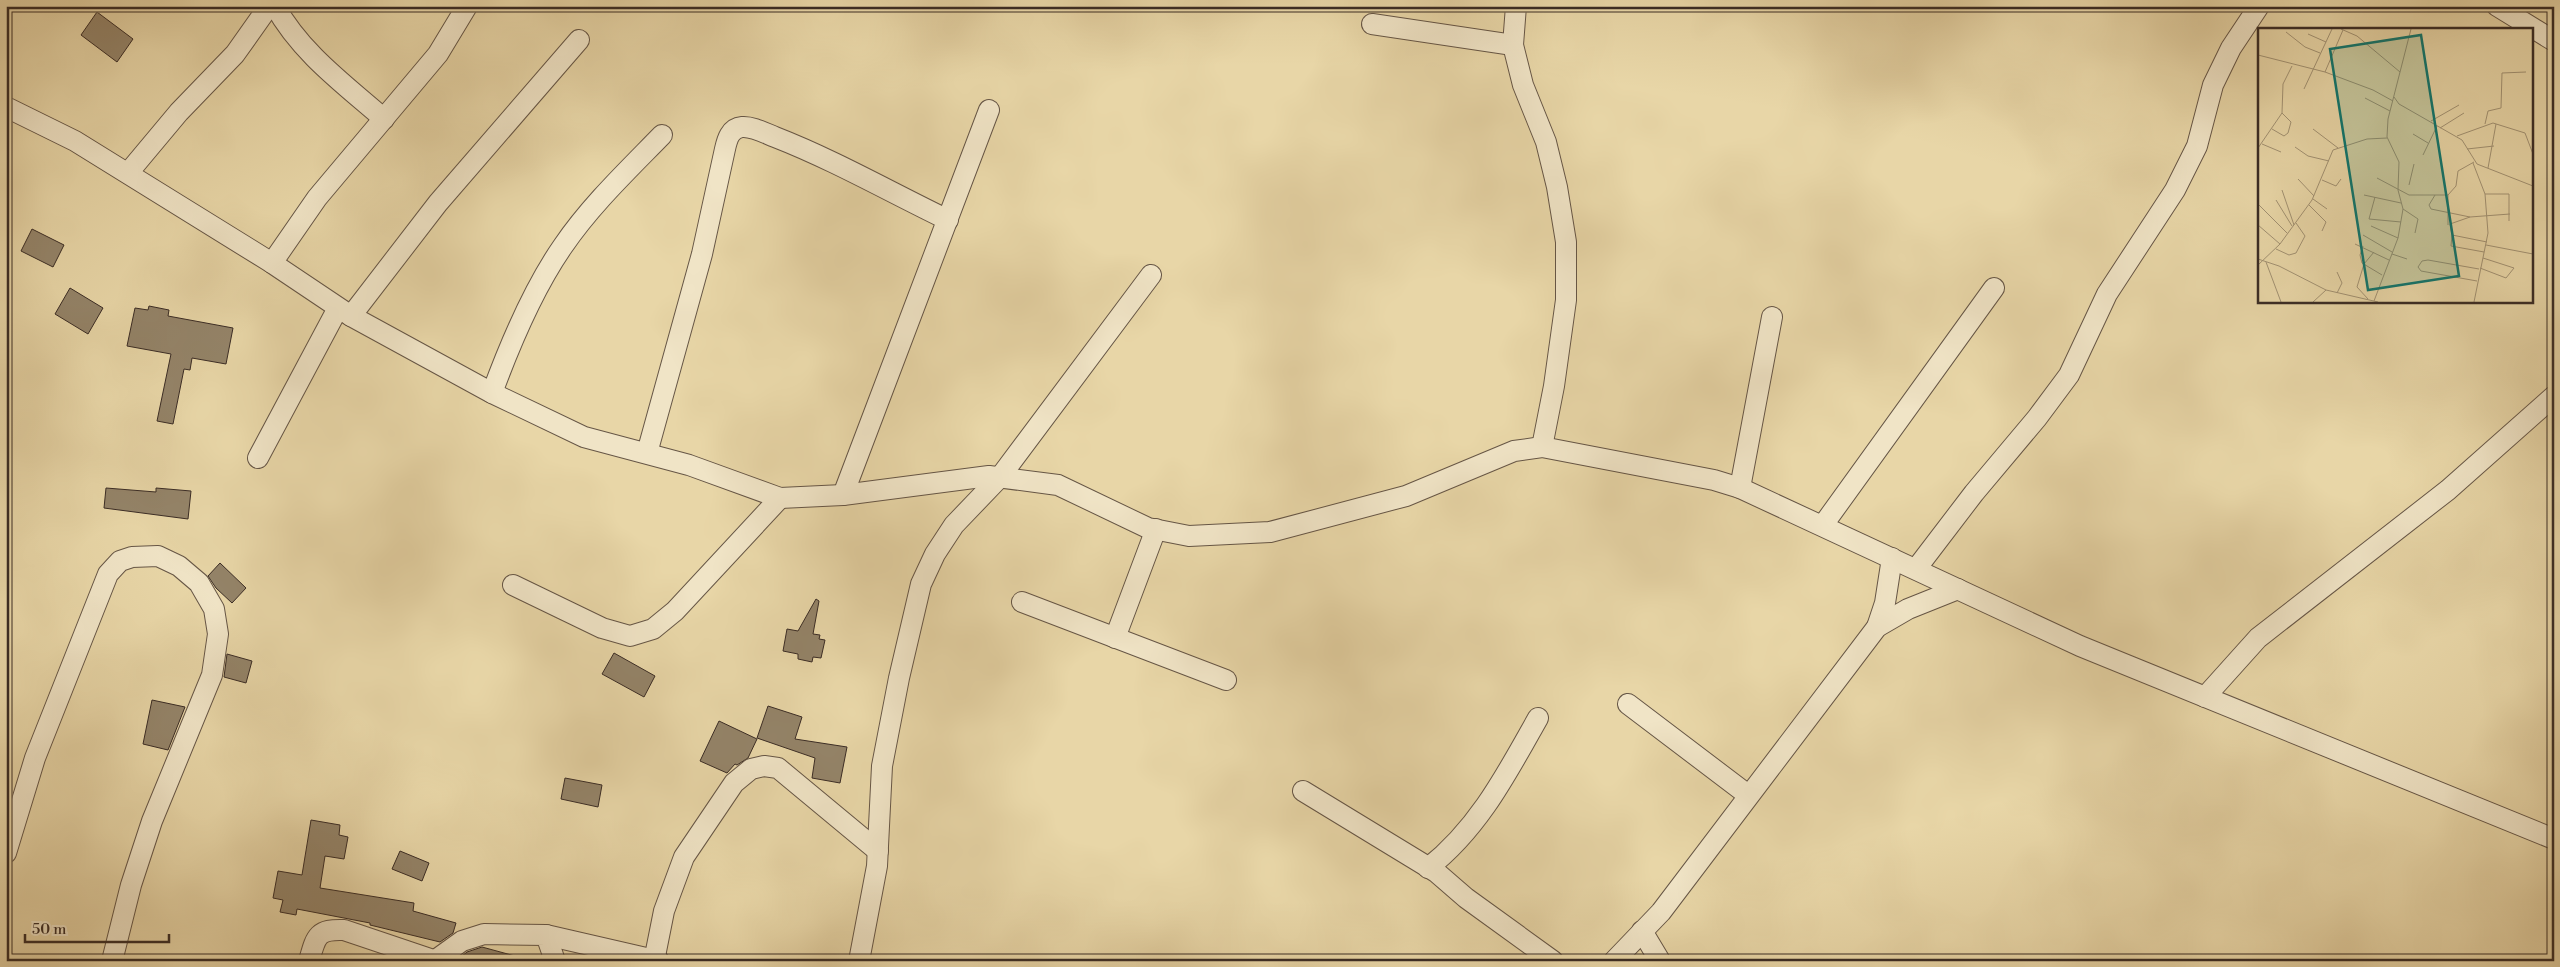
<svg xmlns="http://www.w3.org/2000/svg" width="2560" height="967" font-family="'Libre Bodoni',serif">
  <rect width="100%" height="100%" fill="#e8d6a7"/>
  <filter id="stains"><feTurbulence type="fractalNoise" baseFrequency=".004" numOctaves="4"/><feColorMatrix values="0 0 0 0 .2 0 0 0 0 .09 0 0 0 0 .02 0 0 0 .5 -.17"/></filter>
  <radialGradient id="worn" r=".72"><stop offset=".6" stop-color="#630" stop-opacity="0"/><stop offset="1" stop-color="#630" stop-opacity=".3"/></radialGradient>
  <g fill="#948469" stroke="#3a2c25">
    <polygon points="97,12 133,39 117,62 81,35"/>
    <polygon points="32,229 64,245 53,267 21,251"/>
    <polygon points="70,288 103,308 88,334 55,314"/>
    <polygon points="149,306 169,310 168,316 233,328 226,364 192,358 190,370 184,369 173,424 157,421 171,354 127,346 135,308 148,310"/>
    <polygon points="106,488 156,492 156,488 191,491 188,519 104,508"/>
    <polygon points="220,563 246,588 232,603 216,588 208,576"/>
    <polygon points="816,599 819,601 813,634 820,635 819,639 825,640 821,658 813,657 812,662 798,659 798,654 783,651 787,629 798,631"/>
    <polygon points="614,653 655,676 644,697 602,674"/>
    <polygon points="227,654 252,661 246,683 224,677"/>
    <polygon points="152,700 185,707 168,750 143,744"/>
    <polygon points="768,706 802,717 795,739 847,747 840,783 812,778 815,758 757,738"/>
    <polygon points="719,721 757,739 748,758 737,765 735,764 727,773 700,761"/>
    <polygon points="565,778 602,785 598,807 561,799"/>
    <polygon points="311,820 340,825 339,835 348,837 344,859 325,856 320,888 414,903 413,911 456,923 453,933 440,942 370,925 370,923 297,909 296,915 280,912 283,900 273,898 278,871 302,875"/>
    <polygon points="400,851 429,863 422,881 392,869"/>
    <polygon points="482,947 515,956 514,961 456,961 467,952"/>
  </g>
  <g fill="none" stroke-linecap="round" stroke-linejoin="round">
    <defs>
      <g id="minor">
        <path d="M275,6C301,53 344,84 384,119"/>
        <polyline points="1516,6 1513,45 1523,85 1546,142 1557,187 1566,242 1566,300 1554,386 1542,447"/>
        <polyline points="2497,6 2554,41"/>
        <polyline points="1372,24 1513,45"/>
        <polyline points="6,107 75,141 272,263 351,316 492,393 584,437 689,465 780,498 843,495 989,476 1058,485 1148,528 1189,536 1270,532 1406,496 1514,451 1542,447 1714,480 1740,488 2080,646 2554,839"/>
        <polyline points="128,173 179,112 235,54 269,6"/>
        <polyline points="272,263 317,198 438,54 467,6"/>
        <polyline points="351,316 438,203 579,40"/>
        <path d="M492,393C510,344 533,289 563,246C591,205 628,170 662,135"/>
        <path d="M647,453L702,254L725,149C727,140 730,128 742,127C752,126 765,133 775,137C834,160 890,192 948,220"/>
        <polyline points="258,458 338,308"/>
        <polyline points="1740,488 1772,317"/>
        <polyline points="843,495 989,110"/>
        <polyline points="1823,525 1994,288"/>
        <polyline points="1916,569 1974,493 2037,418 2069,375 2107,294 2175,190 2197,146 2213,85 2231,48 2259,6"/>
        <polyline points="513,585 602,628 630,636 653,629 675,611 780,498"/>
        <polyline points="1022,602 1226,680"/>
        <polyline points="1877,627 1885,603 1892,558"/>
        <polyline points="1115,638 1156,529"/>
        <polyline points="2205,697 2258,638 2448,490 2554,396"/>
        <polyline points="1628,704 1748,795"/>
        <polyline points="1303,791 1436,872 1466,898 1553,961"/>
        <polyline points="6,853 35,758 108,574 120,561 132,557 158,556 179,566 199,583 214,609 218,634 212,675 152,821 131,885 112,961"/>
        <path d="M1428,868C1479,828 1507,773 1538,718"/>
        <polyline points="1642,931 1660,961"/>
        <polyline points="546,935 659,961"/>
        <polyline points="437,959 462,941 484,934 546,935 555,961"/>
        <path d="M309,961C316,936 317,929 344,930L436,961"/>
        <polyline points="654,961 664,911 684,857 734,783 751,769 764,766 778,768 878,851"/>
        <polyline points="859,961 877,866 882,766 899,678 921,584 935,554 954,525 1000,477 1151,275"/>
        <polyline points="1614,961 1661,912 1877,627 1908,609 1958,589"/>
      </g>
    </defs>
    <use href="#minor" stroke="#665646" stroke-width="22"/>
    <use href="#minor" stroke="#f0e4c6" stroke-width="20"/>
  </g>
  <g transform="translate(2258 28)">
    <rect width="275" height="275" fill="#e8d6a7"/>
    <path fill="none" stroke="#a29273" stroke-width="1" d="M83,1L99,8L142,44M28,4L47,19L62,25M50,6L68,14M0,27L67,44L115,62L135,73M67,44L85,2M46,61L74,1M136,69L141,76L204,112L219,136L275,158M107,70L132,83M173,93L201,77M227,96L230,83L243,80L244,45L268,44M182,100L206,85M14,101L26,108L30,105L33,94L24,85M55,101L80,120M155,106L170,115M199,108L235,95L267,105L275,126M4,116L23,124M37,119L50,128L71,133M0,120L24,85L25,56L34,38M209,121L236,118M165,127L179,98M215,135L227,166L230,205L216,274M230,140L238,96M119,150L151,167H190V197M40,151L56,168M64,152L78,158L83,151M151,157L156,136M24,162L36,197M227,166H251V193M106,167L143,175M177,167L171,177L173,181L212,189M190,167L198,158L200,143L216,134M117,169L111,191L143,194M55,171L69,181M18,172L34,198M0,176L29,205M51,177L68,194L64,203M145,181L160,191L157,205M0,197L22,216M113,198L140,210M105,207L134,224M194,207L192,196L212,189L252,186M97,216L131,232M228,217L275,226M105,218L102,227L104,235L124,247M18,221L31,227L38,225L47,208L38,195M226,224L193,218L194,207L229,214M134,226L149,231M0,231L21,238L68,262L120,274M8,234L23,274M0,237L22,216L54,172L75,122L109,111L129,110M222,240L248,250L256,240L225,230M79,244L84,255L79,265M219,253L163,243L160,239L164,233L170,232L221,241M110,271L99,259L106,236L116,224M116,273L140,210L145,181L140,162L141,134L129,109L130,91L153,1M55,274L68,262"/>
    <path fill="#0f766e" fill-opacity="0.15" stroke="#0f766e" stroke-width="2.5" d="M163,7L201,248L110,262L72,21Z"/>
    <rect width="275" height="275" fill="none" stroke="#3a2c25" stroke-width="2.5"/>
  </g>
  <rect width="2560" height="967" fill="none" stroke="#e8d6a7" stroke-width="25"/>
  <rect x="8" y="8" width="2545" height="952" fill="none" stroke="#3a2c25" stroke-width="2.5"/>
  <rect x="12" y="12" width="2535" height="942" fill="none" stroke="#3a2c25"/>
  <path d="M25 934v8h144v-8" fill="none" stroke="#3a2c25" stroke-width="2.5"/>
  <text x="32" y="934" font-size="15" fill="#3a2c25" stroke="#f0e4c6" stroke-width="4" paint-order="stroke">50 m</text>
  <rect width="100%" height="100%" filter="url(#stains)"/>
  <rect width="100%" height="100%" fill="url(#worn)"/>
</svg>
